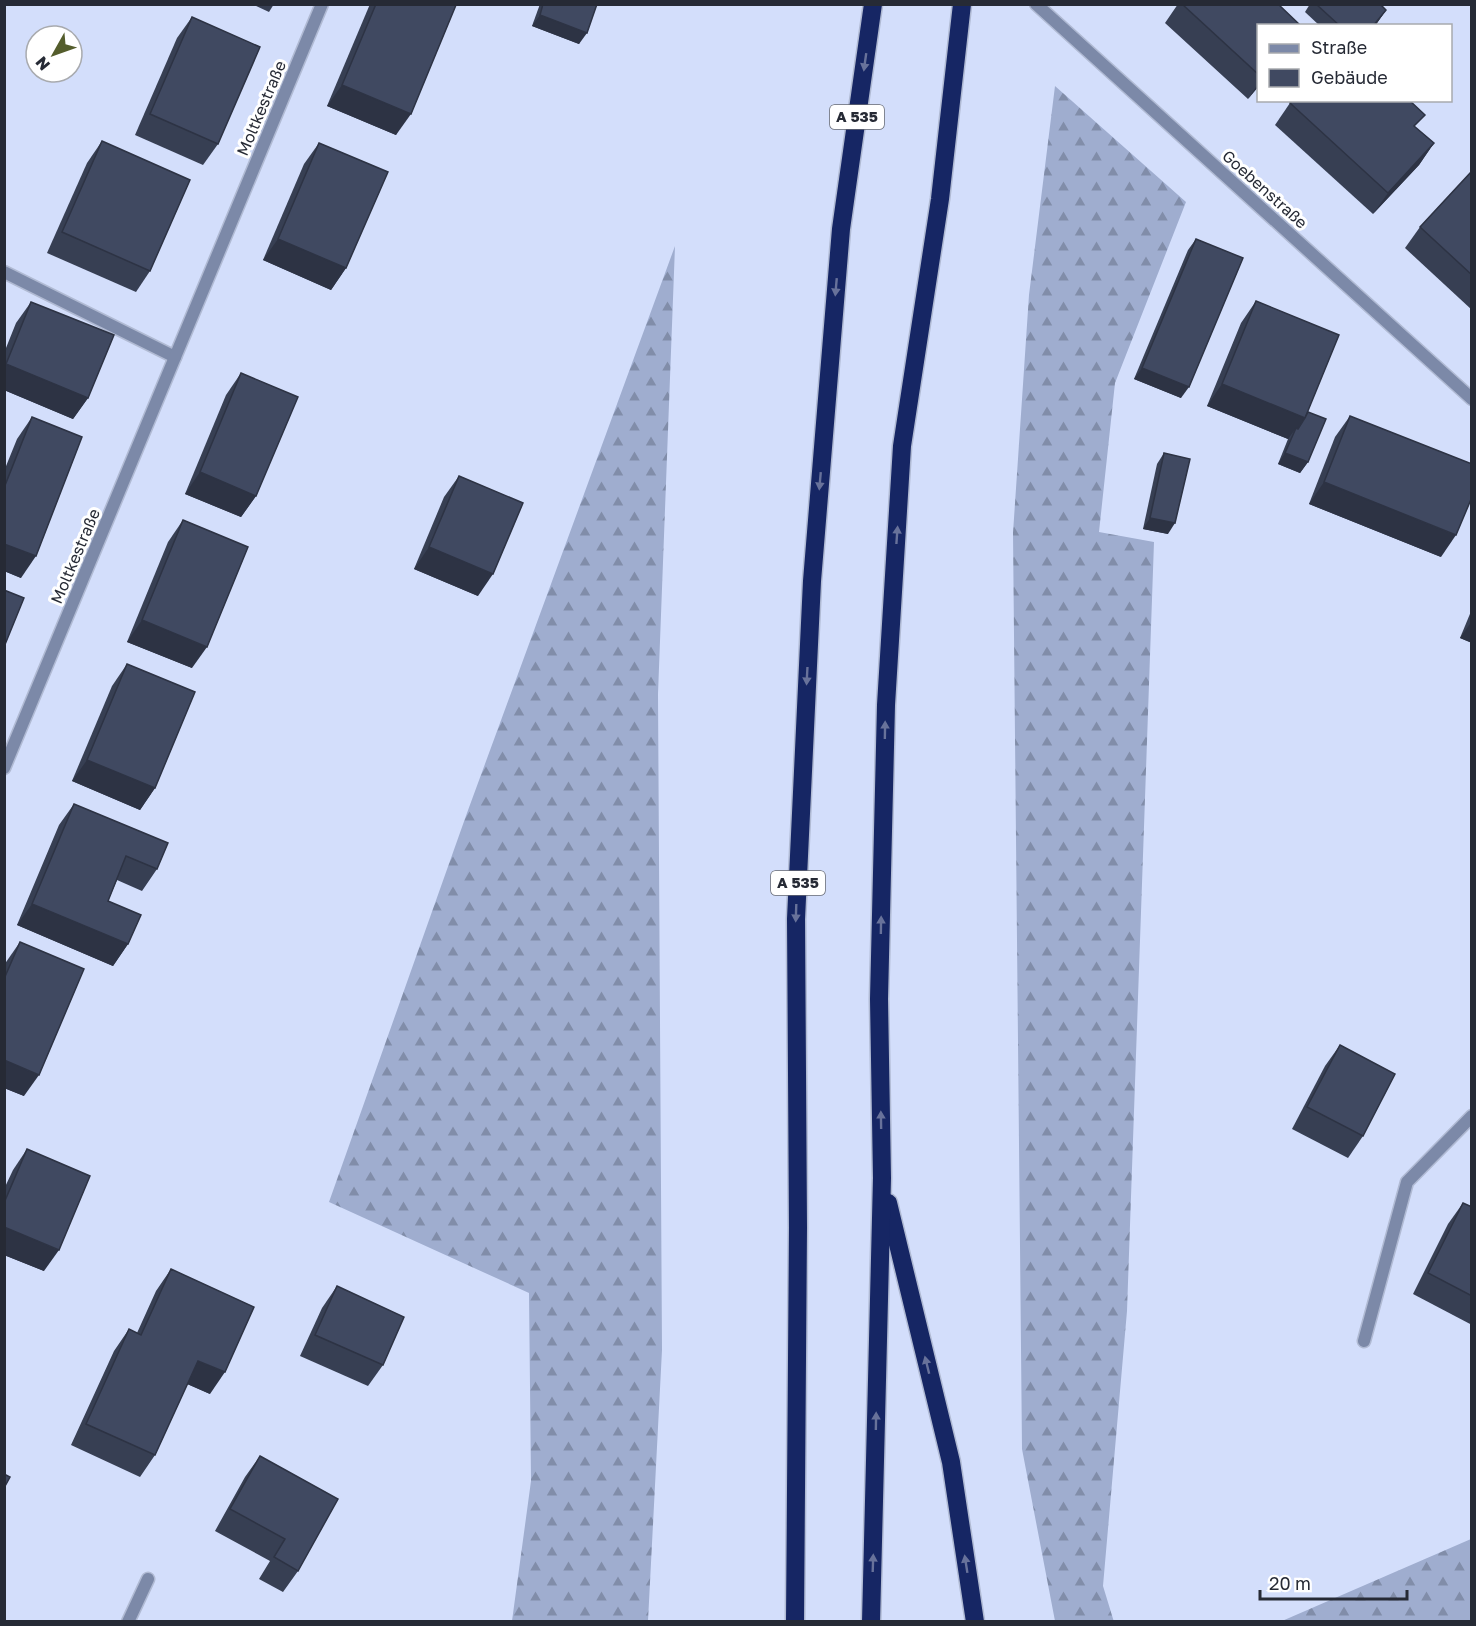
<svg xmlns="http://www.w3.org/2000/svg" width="1476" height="1626" font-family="'Golos Text',sans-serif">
  <defs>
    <pattern id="forest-firs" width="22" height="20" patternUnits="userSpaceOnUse" patternTransform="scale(1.5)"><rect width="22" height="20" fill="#9fadcf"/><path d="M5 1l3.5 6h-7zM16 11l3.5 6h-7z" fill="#818da9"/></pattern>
  </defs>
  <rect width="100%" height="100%" fill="#d3defb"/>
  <g fill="url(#forest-firs)">
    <polygon points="1055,86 1186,202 1115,383 1099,532 1154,542 1127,1311 1103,1586 1114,1622 1055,1621 1022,1449 1013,533 1029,295"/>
    <polygon points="675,246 658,694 662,1350 648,1621 512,1621 531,1481 529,1293 329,1202 467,813"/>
    <polygon points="1471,1539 1471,1621 1282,1621"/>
  </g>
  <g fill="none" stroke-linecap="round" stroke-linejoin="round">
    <defs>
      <g id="service">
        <polyline points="4,272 175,357"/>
        <polyline points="1364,1341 1407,1182 1472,1116"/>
      </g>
      <g id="minor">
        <polyline points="1036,4 1472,399"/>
        <polyline points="4,768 322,4"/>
        <polyline points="128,1622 148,1579"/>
      </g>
      <g id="motorway">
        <polyline points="888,1203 951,1462 975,1622"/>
        <polyline points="795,1622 798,1227 796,919 812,581 841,229 873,4"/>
        <polyline points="871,1622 882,1178 879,999 886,705 902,446 940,199 962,4"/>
      </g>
    </defs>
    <use href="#service" stroke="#b0bad3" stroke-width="15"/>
    <use href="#minor" stroke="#b0bad3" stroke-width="15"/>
    <use href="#motorway" stroke="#b0bad3" stroke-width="21"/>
    <use href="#service" stroke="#7c89a8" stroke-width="12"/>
    <use href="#minor" stroke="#7c89a8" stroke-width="12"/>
    <use href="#motorway" stroke="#162664" stroke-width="18"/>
  </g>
  <g fill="#373f53">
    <polygon points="252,4 274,4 269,12"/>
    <polygon points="370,4 456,5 396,135 327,106"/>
    <polygon points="540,4 597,4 579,44 532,26"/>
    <polygon points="1178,4 1278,4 1258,26 1258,87 1248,99 1165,23"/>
    <polygon points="1310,4 1380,4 1386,10 1375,26 1320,26 1305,12"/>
    <polygon points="192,17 218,144 203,165 135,135 177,38"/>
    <polygon points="1290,103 1416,128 1434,143 1419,165 1373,214 1275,125"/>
    <polygon points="102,141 150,271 136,292 47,253 87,163"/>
    <polygon points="319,143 346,268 331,290 263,260 304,164"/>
    <polygon points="1472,171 1472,310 1405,248 1420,227"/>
    <polygon points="1196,239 1181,398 1134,379 1188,250"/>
    <polygon points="1256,301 1308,412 1308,462 1300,473 1278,464 1288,439 1207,406 1241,323"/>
    <polygon points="31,302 88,398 73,419 4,390 4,353 16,323"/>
    <polygon points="241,373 256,496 241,517 185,494 226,395"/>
    <polygon points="1350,416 1441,557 1309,504 1335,437"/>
    <polygon points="32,417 21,578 4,571 4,471 17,439"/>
    <polygon points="1164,453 1168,534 1143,529 1157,464"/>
    <polygon points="459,476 478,596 414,569 444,497"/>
    <polygon points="183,520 192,668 127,642 168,542"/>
    <polygon points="1472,609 1472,643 1460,638"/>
    <polygon points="127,664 155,788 140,810 72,781 112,686"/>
    <polygon points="74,804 157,869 142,891 117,880 108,901 128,944 113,966 17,925 59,825"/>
    <polygon points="20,942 24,1096 4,1088 4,965"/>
    <polygon points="1340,1045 1363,1136 1348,1158 1292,1129 1325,1066"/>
    <polygon points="27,1149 44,1271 4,1255 4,1189 13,1170"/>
    <polygon points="1463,1203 1472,1207 1472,1325 1413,1294 1448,1224"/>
    <polygon points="171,1269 210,1394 187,1384 155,1455 140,1477 71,1445 114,1351 129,1329 137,1333 156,1291"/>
    <polygon points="337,1286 383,1365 368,1386 300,1356 322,1308"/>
    <polygon points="260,1456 298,1571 283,1592 259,1579 270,1561 215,1531 245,1477"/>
  </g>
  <g fill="#2d3344">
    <polygon points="1386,10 1375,26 1373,26"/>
    <polygon points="540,15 587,33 579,44 532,26"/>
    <polygon points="1258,84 1258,87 1248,99"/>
    <polygon points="342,85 411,114 396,135 327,106"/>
    <polygon points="1434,143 1419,165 1373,214 1388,193"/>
    <polygon points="278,239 346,268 331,290 263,260"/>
    <polygon points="6,364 88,398 73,419 4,390 4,366"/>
    <polygon points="1142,368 1189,387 1181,398 1134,379"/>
    <polygon points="1222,384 1305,418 1292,437 1296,428 1288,439 1207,406"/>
    <polygon points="1285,453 1308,462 1300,473 1278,464"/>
    <polygon points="200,472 256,496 241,517 185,494"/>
    <polygon points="1324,482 1456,535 1441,557 1309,504"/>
    <polygon points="1150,518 1175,523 1168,534 1143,529"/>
    <polygon points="4,544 36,556 21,578 4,571"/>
    <polygon points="429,547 493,574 478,596 414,569"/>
    <polygon points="142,620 207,647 192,668 127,642"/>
    <polygon points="1472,621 1472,643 1460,638"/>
    <polygon points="87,760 155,788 140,810 72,781"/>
    <polygon points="32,904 128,944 113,966 17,925"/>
    <polygon points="4,1060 39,1075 24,1096 4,1088"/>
    <polygon points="4,1227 59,1250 44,1271 4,1255"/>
    <polygon points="198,1361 225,1372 210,1394 183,1382"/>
  </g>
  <g fill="#404961" stroke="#2d3344" stroke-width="1.5">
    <polygon points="376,4 456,5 411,114 342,85"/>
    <polygon points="543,4 597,4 587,33 540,15"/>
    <polygon points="1182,4 1278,4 1301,26 1258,26 1258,74"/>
    <polygon points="1316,4 1380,4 1386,10 1373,26 1340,26"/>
    <polygon points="192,17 260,47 218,144 150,114"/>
    <polygon points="1293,100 1409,100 1425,115 1414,126 1434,143 1388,193 1290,103"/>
    <polygon points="102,141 190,180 150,271 62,232"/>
    <polygon points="319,143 388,172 346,268 278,239"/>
    <polygon points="1472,171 1472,275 1420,227"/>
    <polygon points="1196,239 1243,258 1189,387 1142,368"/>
    <polygon points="1256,301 1339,335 1305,418 1222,384"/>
    <polygon points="31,302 114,335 88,398 6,364"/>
    <polygon points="241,373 298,397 256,496 200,472"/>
    <polygon points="1308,412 1326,419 1308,462 1285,453 1296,428 1298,429 1305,418"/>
    <polygon points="1350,416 1472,464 1472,497 1456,535 1324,482"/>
    <polygon points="32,417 82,437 36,556 4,544 4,488"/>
    <polygon points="1164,453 1190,459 1175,523 1150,518"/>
    <polygon points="459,476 523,503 493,574 429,547"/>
    <polygon points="183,520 248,547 207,647 142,620"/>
    <polygon points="4,590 24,598 4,647"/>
    <polygon points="127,664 195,692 155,788 87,760"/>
    <polygon points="74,804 168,843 157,869 126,856 108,901 141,915 128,944 32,904"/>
    <polygon points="20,942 84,969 39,1075 4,1060 4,979"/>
    <polygon points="1340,1045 1395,1074 1363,1136 1307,1107"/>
    <polygon points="27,1149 90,1176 59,1250 4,1227 4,1203"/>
    <polygon points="1463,1203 1472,1207 1472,1296 1428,1273"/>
    <polygon points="171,1269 254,1307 225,1372 198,1361 155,1455 86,1424 129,1329 141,1335"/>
    <polygon points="337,1286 404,1317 383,1365 315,1335"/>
    <polygon points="260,1456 338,1499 298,1571 274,1557 285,1539 230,1509"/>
    <polygon points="4,1474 10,1477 4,1488"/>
  </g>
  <defs><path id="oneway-solid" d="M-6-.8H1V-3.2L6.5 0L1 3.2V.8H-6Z" transform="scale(1.5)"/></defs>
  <g fill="#68729a">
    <use href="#oneway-solid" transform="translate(865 62) rotate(98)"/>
    <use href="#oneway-solid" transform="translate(836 287) rotate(95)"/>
    <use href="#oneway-solid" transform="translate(820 481) rotate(95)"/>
    <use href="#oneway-solid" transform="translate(897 535) rotate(-86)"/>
    <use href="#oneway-solid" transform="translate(807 676) rotate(93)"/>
    <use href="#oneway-solid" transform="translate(885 730) rotate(-89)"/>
    <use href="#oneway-solid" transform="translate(796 913) rotate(92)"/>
    <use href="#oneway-solid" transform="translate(881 925) rotate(-89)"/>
    <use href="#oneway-solid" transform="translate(881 1120) rotate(-91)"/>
    <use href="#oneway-solid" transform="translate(927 1365) rotate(-104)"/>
    <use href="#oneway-solid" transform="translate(876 1421) rotate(-89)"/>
    <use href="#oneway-solid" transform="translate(873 1563) rotate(-88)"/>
    <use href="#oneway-solid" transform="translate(966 1564) rotate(-99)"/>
  </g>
  <g text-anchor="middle" stroke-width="6" stroke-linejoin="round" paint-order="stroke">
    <g fill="#fff" stroke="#676a72" stroke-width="1.5">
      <rect x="830" y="105" width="54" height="24" rx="4.5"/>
      <rect x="771" y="871" width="54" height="24" rx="4.5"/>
    </g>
    <g font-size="15" font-weight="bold" fill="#262a35">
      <text x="857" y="122">A 535</text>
      <text x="798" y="888">A 535</text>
    </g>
    <g font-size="16" fill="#262a35" stroke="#fff">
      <text transform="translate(261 108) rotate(-67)" y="6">Moltkestraße</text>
      <text transform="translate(1265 189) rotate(42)" y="6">Goebenstraße</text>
      <text transform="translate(75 556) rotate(-67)" y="6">Moltkestraße</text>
    </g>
  </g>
  <rect width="1476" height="1626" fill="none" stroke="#262a35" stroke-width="12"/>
  <rect x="1257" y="24" width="195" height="78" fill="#ffffff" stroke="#a8aaae" stroke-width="1.5"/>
  <rect x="1269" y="44" width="30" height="9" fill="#7c89a8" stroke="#a8aaae" stroke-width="1.5"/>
  <text x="1311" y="54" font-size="18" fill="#262a35">Straße</text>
  <rect x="1269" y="69" width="30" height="18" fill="#404961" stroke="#a8aaae" stroke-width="1.5"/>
  <text x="1311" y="84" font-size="18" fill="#262a35">Gebäude</text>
  <g transform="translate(54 54) rotate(230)"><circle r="28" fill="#ffffff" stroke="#a8aaae" stroke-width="1.5"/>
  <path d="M0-4.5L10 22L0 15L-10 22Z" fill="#545d2c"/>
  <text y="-9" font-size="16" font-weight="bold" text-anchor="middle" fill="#262a35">N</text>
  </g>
  <path d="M1260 1590v9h147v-9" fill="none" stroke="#262a35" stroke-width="3"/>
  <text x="1269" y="1590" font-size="18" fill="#262a35" stroke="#ffffff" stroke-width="4.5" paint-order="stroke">20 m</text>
</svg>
